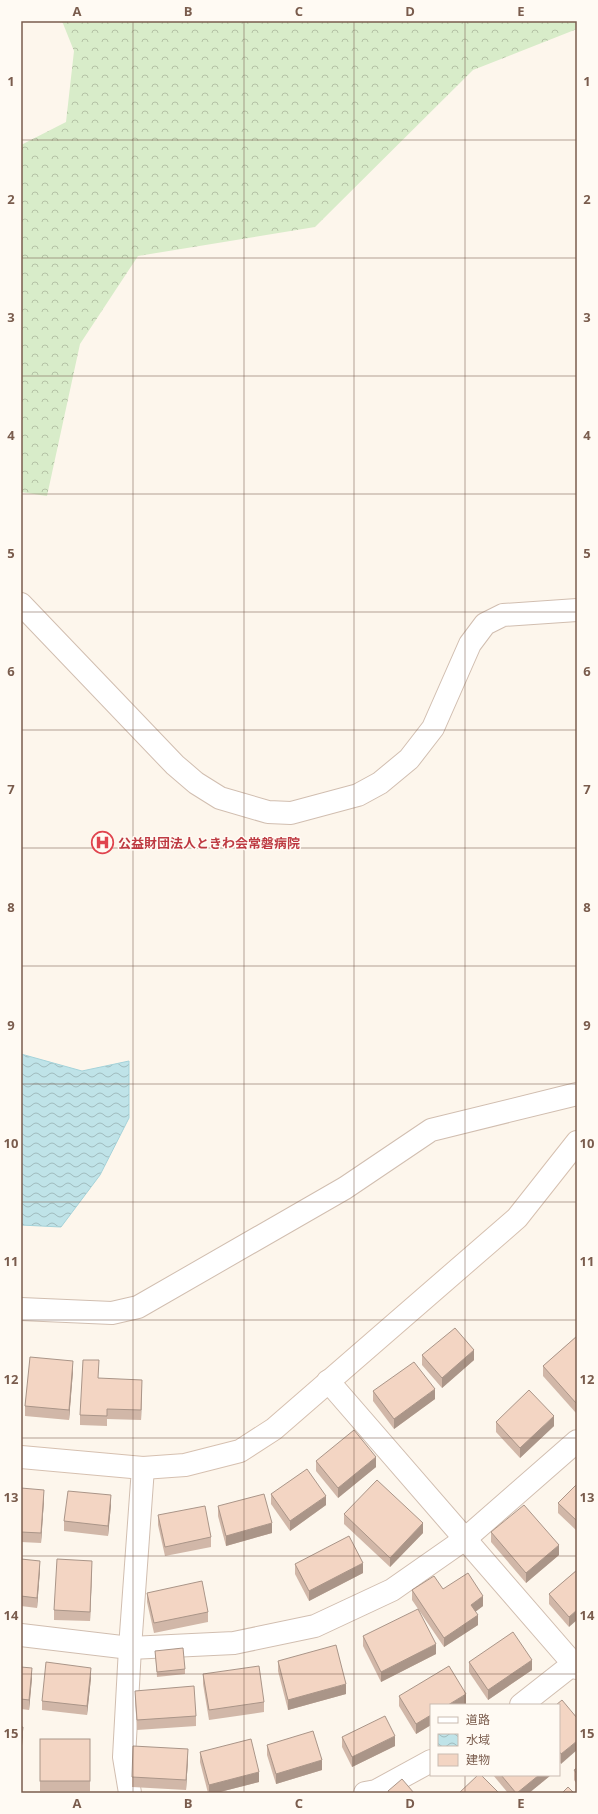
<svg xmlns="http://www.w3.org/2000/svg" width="598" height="1814" font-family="'Open Sans','Noto Sans JP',sans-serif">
  <defs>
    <pattern id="forest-crowns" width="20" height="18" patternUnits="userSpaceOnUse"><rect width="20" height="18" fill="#d8ecc9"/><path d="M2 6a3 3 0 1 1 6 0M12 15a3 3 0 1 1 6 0" fill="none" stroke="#b4c2a5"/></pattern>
    <pattern id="water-waves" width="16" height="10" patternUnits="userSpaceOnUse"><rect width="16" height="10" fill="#bfe3e8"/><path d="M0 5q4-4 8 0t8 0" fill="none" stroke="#a0bbbe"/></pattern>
  </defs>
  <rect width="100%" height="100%" fill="#fdf6ec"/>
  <polygon fill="url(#forest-crowns)" points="62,21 577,21 577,29 473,70 315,227 138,256 80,344 47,496 21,492 21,145 66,122 74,51"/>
  <polygon fill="url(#water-waves)" stroke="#a5d3da" points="21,1054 82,1071 129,1061 129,1118 100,1175 61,1227 21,1225"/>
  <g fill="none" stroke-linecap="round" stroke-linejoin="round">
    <defs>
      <g id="street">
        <polyline points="21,604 175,765 196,783 220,798 268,812 291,813 358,795 380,783 409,759 433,728 470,644 485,624 503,615 577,610"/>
        <polyline points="21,1309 112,1313 138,1307 345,1188 431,1130 577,1094"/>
        <polyline points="328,1381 577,1668"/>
        <polyline points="21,1635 130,1648 234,1643 315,1626 392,1590 465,1539 577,1441"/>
        <polyline points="521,1705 577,1661"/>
        <polyline points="130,1793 124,1757 130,1648 143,1468"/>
        <polyline points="365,1793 376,1791 431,1761"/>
      </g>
      <polyline id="secondary" points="21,1457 143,1468 185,1465 240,1451 274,1429 517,1218 577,1142"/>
    </defs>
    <use href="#street" stroke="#d1beb0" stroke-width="24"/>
    <use href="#secondary" stroke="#d6c0b0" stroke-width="24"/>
    <use href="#street" stroke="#fff" stroke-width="22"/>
    <use href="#secondary" stroke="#fff" stroke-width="22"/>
  </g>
  <g fill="#d1b7a8">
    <polygon points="577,1336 576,1413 543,1376 543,1366"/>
    <polygon points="422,1355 474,1360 442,1388 422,1365"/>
    <polygon points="73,1371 69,1420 25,1416 25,1406"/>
    <polygon points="98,1378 142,1390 141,1420 107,1419 107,1426 80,1425 80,1415"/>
    <polygon points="373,1391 435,1399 394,1429 373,1401"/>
    <polygon points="496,1422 554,1426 520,1458 496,1432"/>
    <polygon points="316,1461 376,1467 338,1498 316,1471"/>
    <polygon points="577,1484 577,1531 558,1513 558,1503"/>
    <polygon points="21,1488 44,1500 41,1543 21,1542"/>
    <polygon points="271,1494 326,1505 290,1531 271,1504"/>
    <polygon points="111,1505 108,1536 64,1531 64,1521"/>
    <polygon points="218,1506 272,1533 226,1546 218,1516"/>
    <polygon points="344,1514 423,1533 390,1567 344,1524"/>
    <polygon points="158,1515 211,1537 211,1547 165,1556 158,1525"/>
    <polygon points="491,1532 559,1555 526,1583 491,1542"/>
    <polygon points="21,1559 40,1570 37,1608 21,1606"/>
    <polygon points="295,1564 363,1573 309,1601 295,1574"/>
    <polygon points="577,1570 569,1627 549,1604 549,1594"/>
    <polygon points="92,1571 90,1621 54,1620 54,1610"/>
    <polygon points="443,1589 483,1606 475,1612 478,1625 444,1647 412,1600 412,1590"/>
    <polygon points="147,1593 208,1612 208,1622 154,1633 147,1602"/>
    <polygon points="363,1636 436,1654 381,1682 363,1646"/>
    <polygon points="155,1651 185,1669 185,1674 157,1677"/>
    <polygon points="278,1661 346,1694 288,1710 278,1671"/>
    <polygon points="469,1662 532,1670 488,1700 469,1672"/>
    <polygon points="21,1667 32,1678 29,1710 21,1709"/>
    <polygon points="203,1674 264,1702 264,1712 209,1720 203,1684"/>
    <polygon points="91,1678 87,1715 42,1710 42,1701"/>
    <polygon points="135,1691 196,1716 196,1726 137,1730 135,1700"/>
    <polygon points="399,1696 466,1704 464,1705 431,1705 431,1725 416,1734 399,1706"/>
    <polygon points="559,1705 577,1718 561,1764 559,1761"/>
    <polygon points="342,1737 395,1746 352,1767 342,1747"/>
    <rect x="40" y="1739" width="50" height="52"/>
    <polygon points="267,1745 322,1770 276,1784 267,1755"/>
    <polygon points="200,1752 259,1782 216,1793 208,1793 200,1762"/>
    <polygon points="188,1759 186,1790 132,1787 132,1777"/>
    <polygon points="577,1768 577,1784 574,1780 574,1770"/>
    <polygon points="493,1775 551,1775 529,1793 508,1793"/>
  </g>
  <g fill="#aa9588">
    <polygon points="474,1350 474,1360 442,1388 442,1378"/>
    <polygon points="73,1361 73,1371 69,1420 69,1410"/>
    <polygon points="142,1380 142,1390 141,1420 141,1410"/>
    <polygon points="435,1389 435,1399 394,1429 394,1419"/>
    <polygon points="577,1402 577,1412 576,1413 576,1403"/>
    <polygon points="554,1416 554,1426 520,1458 520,1448"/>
    <polygon points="376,1457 376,1467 338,1498 338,1488"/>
    <polygon points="44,1490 44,1500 41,1543 41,1533"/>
    <polygon points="111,1495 111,1505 108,1536 108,1526"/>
    <polygon points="326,1496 326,1505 290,1531 290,1521"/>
    <polygon points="272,1523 272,1533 226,1546 226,1536"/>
    <polygon points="423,1523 423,1533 390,1567 390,1558"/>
    <polygon points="559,1545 559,1555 526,1583 526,1573"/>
    <polygon points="40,1561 40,1570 37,1608 37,1598"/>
    <polygon points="92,1561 92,1571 90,1621 90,1612"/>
    <polygon points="363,1563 363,1573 309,1601 309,1591"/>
    <polygon points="483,1596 483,1606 471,1615 471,1605"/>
    <polygon points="577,1610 577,1620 569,1627 569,1617"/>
    <polygon points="478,1615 478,1625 444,1647 444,1638"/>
    <polygon points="436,1644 436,1654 381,1682 381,1672"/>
    <polygon points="532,1660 532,1670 488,1700 488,1690"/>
    <polygon points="32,1668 32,1678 29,1710 29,1700"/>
    <polygon points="91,1668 91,1678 87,1715 87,1706"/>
    <polygon points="346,1684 346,1694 288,1710 288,1700"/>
    <polygon points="466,1694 466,1704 464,1705 448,1705"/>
    <polygon points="431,1715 431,1725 416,1734 416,1724"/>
    <polygon points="23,1727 23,1737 21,1754 21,1744"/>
    <polygon points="395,1736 395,1746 352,1767 352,1757"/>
    <polygon points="577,1741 577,1750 561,1764 561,1754"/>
    <polygon points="188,1749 188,1759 186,1790 186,1780"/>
    <polygon points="322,1760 322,1770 276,1784 276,1774"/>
    <polygon points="259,1772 259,1782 216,1793 209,1793 209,1785"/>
    <polygon points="539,1775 551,1775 529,1793 517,1793"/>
  </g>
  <g fill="#f3d5c3" stroke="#aa9588">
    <polygon points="455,1328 474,1350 442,1378 422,1355"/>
    <polygon points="577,1336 577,1402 576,1403 543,1366"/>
    <polygon points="30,1357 73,1361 69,1410 25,1406"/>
    <polygon points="83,1360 99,1360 98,1378 142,1380 141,1410 107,1409 107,1416 80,1415"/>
    <polygon points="414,1362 435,1389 394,1419 373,1391"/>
    <polygon points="529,1390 554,1416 520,1448 496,1422"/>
    <polygon points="354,1430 376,1457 338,1488 316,1461"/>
    <polygon points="307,1469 326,1496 290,1521 271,1494"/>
    <polygon points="377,1480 423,1523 390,1558 344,1514"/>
    <polygon points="577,1484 577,1521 558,1503"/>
    <polygon points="21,1488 44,1490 41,1533 21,1532"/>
    <polygon points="68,1491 111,1495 108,1526 64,1521"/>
    <polygon points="264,1494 272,1523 226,1536 218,1506"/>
    <polygon points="524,1505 559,1545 526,1573 491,1532"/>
    <polygon points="205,1506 211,1537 165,1547 158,1515"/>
    <polygon points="349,1536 363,1563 309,1591 295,1564"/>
    <polygon points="21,1559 40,1561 37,1598 21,1596"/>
    <polygon points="57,1559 92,1561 90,1612 54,1610"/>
    <polygon points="577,1570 577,1610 569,1617 549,1594"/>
    <polygon points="468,1573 483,1596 471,1605 478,1615 444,1638 412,1590 434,1576 443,1589"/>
    <polygon points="202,1581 208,1612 154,1623 147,1593"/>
    <polygon points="418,1609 436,1644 381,1672 363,1636"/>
    <polygon points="513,1632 532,1660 488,1690 469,1662"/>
    <polygon points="336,1645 346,1684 288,1700 278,1661"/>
    <polygon points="183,1648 185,1669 157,1672 155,1651"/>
    <polygon points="46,1662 91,1668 87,1706 42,1701"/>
    <polygon points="259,1666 264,1702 209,1710 203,1674"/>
    <polygon points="449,1666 466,1694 448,1705 431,1705 431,1715 416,1724 399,1696"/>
    <polygon points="21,1667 32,1668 29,1700 21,1699"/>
    <polygon points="194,1686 196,1716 137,1720 135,1691"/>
    <polygon points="562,1700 577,1718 577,1741 561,1754 559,1751 559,1705 556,1705"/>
    <polygon points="385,1716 395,1736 352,1757 342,1737"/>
    <polygon points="21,1727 23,1727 21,1744"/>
    <polygon points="313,1731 322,1760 276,1774 267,1745"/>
    <rect x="40" y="1739" width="50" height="42"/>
    <polygon points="251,1739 259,1772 209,1785 200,1752"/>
    <polygon points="133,1746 188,1749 186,1780 132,1777"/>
    <polygon points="577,1768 577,1774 574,1770"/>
    <polygon points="478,1775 481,1775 499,1793 459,1793"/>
    <polygon points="501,1775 539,1775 517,1793 516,1793"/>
    <polygon points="402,1779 414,1793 389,1793 388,1791"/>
    <polygon points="568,1787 574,1793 562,1793"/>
  </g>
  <path fill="none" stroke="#7a5c4d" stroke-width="1" stroke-opacity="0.55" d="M133,21V1793M244,21V1793M354,21V1793M465,21V1705M21,140H577M21,258H577M21,376H577M21,494H577M21,612H577M21,730H577M21,848H577M21,966H577M21,1084H577M21,1202H577M21,1320H577M21,1438H577M21,1556H577M21,1674H577M465,1775V1793"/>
  <defs>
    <symbol id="hospital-ring" viewBox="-11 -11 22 22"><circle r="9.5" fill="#fffaf3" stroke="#e0444e" stroke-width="1.5"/><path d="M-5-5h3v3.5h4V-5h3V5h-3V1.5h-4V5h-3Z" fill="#e0444e"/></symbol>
  </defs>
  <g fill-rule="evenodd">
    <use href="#hospital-ring" x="90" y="830" width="25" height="25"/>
  </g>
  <g text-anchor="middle" stroke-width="3" stroke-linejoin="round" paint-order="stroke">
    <g font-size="13" font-weight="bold" fill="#be3a42" stroke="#fffaf3" text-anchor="start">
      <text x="118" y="848">公益財団法人ときわ会常磐病院</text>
    </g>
  </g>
  <rect width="598" height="1814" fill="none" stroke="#fffaf3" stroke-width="44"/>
  <rect x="430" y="1704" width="130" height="72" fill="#fffaf3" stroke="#cabbb1"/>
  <rect x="438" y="1717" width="20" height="6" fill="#ffffff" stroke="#cabbb1"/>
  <text x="466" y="1724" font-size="12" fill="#7a5c4d">道路</text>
  <rect x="438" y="1734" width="20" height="12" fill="url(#water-waves)" stroke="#cabbb1"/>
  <text x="466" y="1744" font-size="12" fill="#7a5c4d">水域</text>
  <rect x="438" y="1754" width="20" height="12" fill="#f3d5c3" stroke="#cabbb1"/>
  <text x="466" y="1764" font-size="12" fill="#7a5c4d">建物</text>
  <rect x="22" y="22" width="554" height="1770" fill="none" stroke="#7a5c4d" stroke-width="1.5"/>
  <g font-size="13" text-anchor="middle" font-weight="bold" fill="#7a5c4d">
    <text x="77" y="16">A</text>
    <text x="188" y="16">B</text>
    <text x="299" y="16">C</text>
    <text x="410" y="16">D</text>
    <text x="521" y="16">E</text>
    <text x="11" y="86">1</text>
    <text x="587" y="86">1</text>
    <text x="11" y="204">2</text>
    <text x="587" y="204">2</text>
    <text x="11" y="322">3</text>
    <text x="587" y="322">3</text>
    <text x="11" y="440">4</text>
    <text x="587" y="440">4</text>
    <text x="11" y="558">5</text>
    <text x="587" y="558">5</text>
    <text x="11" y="676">6</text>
    <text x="587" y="676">6</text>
    <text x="11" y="794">7</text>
    <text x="587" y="794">7</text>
    <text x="11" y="912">8</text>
    <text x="587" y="912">8</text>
    <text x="11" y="1030">9</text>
    <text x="587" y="1030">9</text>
    <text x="11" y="1148">10</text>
    <text x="587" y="1148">10</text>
    <text x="11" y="1266">11</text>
    <text x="587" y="1266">11</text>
    <text x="11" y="1384">12</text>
    <text x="587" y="1384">12</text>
    <text x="11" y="1502">13</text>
    <text x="587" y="1502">13</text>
    <text x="11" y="1620">14</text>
    <text x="587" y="1620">14</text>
    <text x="11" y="1738">15</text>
    <text x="587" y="1738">15</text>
    <text x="77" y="1808">A</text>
    <text x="188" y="1808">B</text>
    <text x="299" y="1808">C</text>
    <text x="410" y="1808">D</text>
    <text x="521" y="1808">E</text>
  </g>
</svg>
